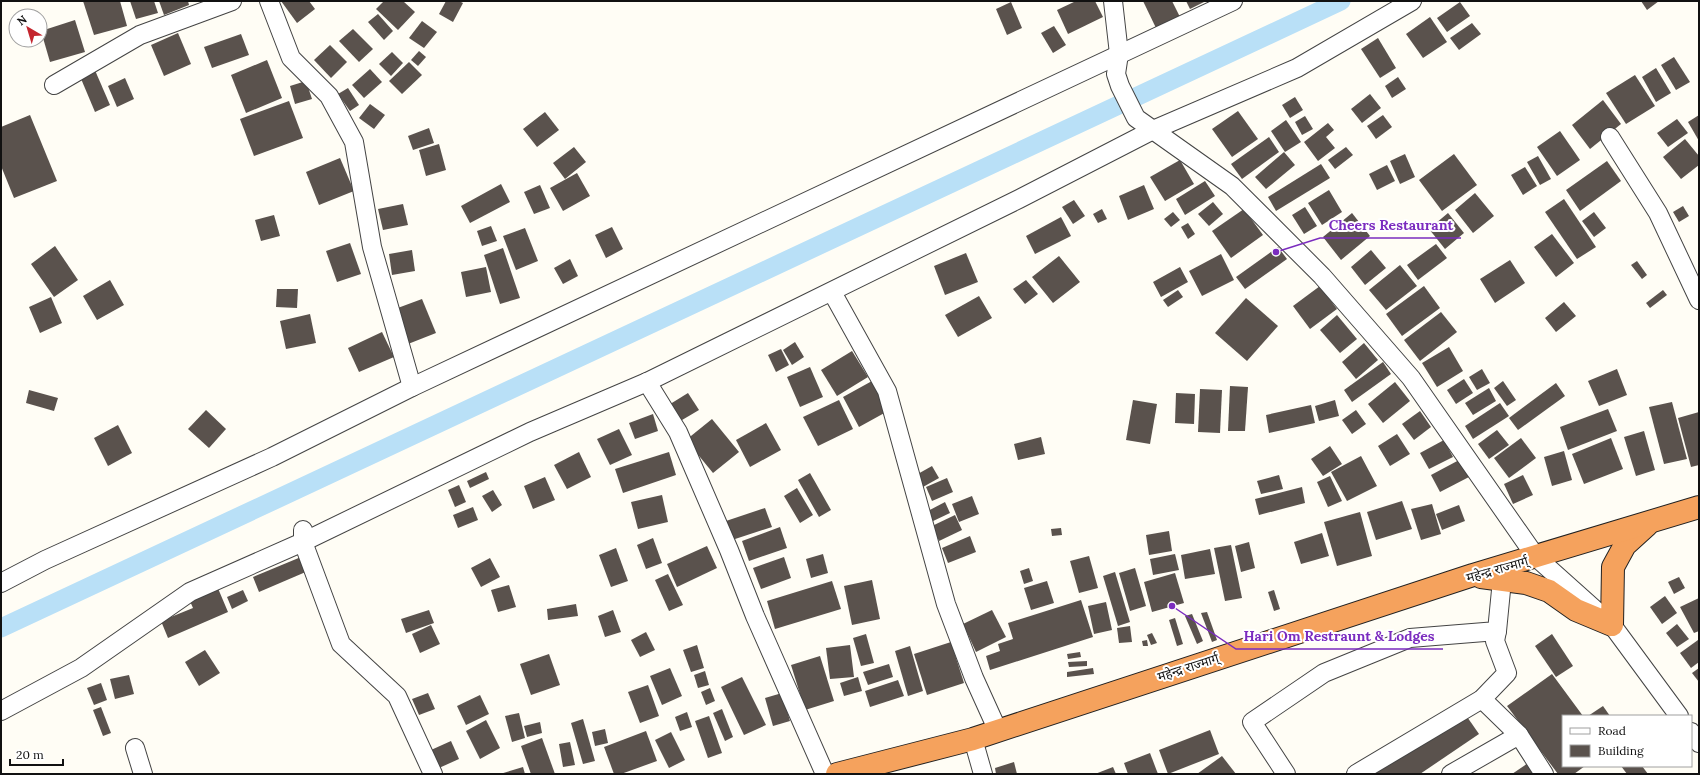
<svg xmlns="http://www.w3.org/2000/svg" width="1700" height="775" font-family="Lora,'Noto Sans Devanagari',serif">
  <rect width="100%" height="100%" fill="#fffdf5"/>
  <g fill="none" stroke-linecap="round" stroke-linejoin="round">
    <polyline stroke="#b9e0f7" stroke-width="19" points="1,628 1341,1"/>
  </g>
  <g fill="#5a524d">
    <polygon points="83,1 120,1 127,26 94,35"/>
    <polygon points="130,1 154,1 158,13 136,19"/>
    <polygon points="159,1 188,1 189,5 164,15"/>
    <polygon points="281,1 309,1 315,9 297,23"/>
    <polygon points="384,1 403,1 415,12 398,30 376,9"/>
    <polygon points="446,1 459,1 463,3 453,22 439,14"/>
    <polygon points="1076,1 1095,1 1103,17 1068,34 1057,10"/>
    <polygon points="1143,1 1172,1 1180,17 1156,28"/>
    <polygon points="1186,1 1206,1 1190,9"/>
    <polygon points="1641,1 1659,1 1647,10"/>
    <polygon points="1011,2 1022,28 1007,35 996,9"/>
    <polygon points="1460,2 1470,16 1447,32 1437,18"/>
    <polygon points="378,14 393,31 384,40 368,22"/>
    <polygon points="1430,17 1447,42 1423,58 1406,34"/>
    <polygon points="75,20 85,52 50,62 41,31"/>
    <polygon points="422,21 437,32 424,48 409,38"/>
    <polygon points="1472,23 1481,34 1459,50 1450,38"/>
    <polygon points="1054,26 1066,45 1053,53 1041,33"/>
    <polygon points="353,29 373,49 359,62 339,41"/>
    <polygon points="178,33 191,64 164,76 151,45"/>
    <polygon points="241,34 249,55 212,68 204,47"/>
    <polygon points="1378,38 1396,68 1380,78 1361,49"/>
    <polygon points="330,45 347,62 331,78 314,60"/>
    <polygon points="419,51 426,57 418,66 411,60"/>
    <polygon points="392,52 403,63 391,76 379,64"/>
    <polygon points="1674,57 1690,82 1676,90 1661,65"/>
    <polygon points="267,60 282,98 246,113 231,75"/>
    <polygon points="409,62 422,75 402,94 389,81"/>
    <polygon points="94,68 110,105 95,112 79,74"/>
    <polygon points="1656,68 1671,93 1656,102 1642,77"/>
    <polygon points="370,69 382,82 364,98 352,85"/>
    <polygon points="1635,75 1655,106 1626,124 1606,93"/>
    <polygon points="1398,77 1406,89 1392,98 1385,86"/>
    <polygon points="125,78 134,99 117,107 108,86"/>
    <polygon points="306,81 312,99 295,104 290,86"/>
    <polygon points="348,88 359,105 350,111 338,94"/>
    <polygon points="1370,94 1381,108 1362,123 1351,109"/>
    <polygon points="1295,97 1303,110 1290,118 1282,105"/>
    <polygon points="1603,100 1621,124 1590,149 1572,125"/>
    <polygon points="289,101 303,138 254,156 240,119"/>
    <polygon points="370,104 385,115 374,129 359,118"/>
    <polygon points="1238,111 1258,139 1232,157 1212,129"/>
    <polygon points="545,112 559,130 537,147 523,129"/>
    <polygon points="30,115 57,181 14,198 1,166 1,127"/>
    <polygon points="1383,115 1392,127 1376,139 1367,126"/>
    <polygon points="1699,115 1699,141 1688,122"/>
    <polygon points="1305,116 1313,129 1302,135 1295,122"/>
    <polygon points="1677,119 1688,133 1668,147 1657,133"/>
    <polygon points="1286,120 1301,142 1285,152 1271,131"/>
    <polygon points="1328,123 1334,130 1326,137 1335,148 1318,161 1304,142"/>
    <polygon points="429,128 434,143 413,150 408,136"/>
    <polygon points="1560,131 1580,160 1557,176 1537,147"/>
    <polygon points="1269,137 1279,152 1242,179 1231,164"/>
    <polygon points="1685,139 1699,156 1699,165 1681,179 1663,157"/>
    <polygon points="439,144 446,170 426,176 419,150"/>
    <polygon points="574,147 586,162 565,179 553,163"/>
    <polygon points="1346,147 1353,155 1335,169 1328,160"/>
    <polygon points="1284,152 1295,165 1266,189 1255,177"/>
    <polygon points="1405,154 1415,177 1400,184 1390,161"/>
    <polygon points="1454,154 1477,185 1442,211 1419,180"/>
    <polygon points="1538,156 1551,179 1540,185 1527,162"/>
    <polygon points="340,158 354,191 319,205 306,172"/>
    <polygon points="1180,160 1194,184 1165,201 1150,177"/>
    <polygon points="1607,161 1621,181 1580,211 1566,190"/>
    <polygon points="1321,164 1330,178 1276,211 1268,197"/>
    <polygon points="1387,165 1395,181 1377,190 1369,174"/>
    <polygon points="1525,167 1537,186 1523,195 1511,175"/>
    <polygon points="577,173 590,196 563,211 550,188"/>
    <polygon points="1205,181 1215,196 1185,215 1176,199"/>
    <polygon points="501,184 510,202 470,223 461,206"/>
    <polygon points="540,185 550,208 534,214 524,192"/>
    <polygon points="1144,185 1154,209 1128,220 1119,196"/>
    <polygon points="1329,190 1342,212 1322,225 1308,203"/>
    <polygon points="1475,193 1494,216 1473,233 1455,210"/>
    <polygon points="1564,199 1596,247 1577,259 1545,212"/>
    <polygon points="1074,200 1085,216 1073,224 1062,207"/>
    <polygon points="1213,202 1223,214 1209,226 1198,214"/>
    <polygon points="403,204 408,225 383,230 378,209"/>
    <polygon points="1683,206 1689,216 1679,222 1673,212"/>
    <polygon points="1305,207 1317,226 1304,234 1292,215"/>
    <polygon points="1102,209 1107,219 1098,223 1093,214"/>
    <polygon points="1244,209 1263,235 1231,258 1212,231"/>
    <polygon points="1173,212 1180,220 1171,227 1164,219"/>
    <polygon points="1594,212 1606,228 1594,237 1582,221"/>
    <polygon points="1352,213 1370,236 1341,260 1323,237"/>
    <polygon points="1448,213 1464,233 1445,249 1429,229"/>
    <polygon points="274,215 280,236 261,241 255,220"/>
    <polygon points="1061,217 1071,236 1035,254 1026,236"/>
    <polygon points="1188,223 1195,234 1188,239 1181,227"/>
    <polygon points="491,226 497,241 482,246 477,231"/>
    <polygon points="612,227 623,249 606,258 595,235"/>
    <polygon points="525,228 538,261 516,270 503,236"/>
    <polygon points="1552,234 1574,263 1556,277 1534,247"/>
    <polygon points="350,243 361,274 337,282 326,251"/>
    <polygon points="1436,244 1447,258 1418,280 1407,265"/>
    <polygon points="55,246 78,280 54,297 31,264"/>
    <polygon points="1278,247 1287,259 1245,289 1236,277"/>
    <polygon points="503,248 520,298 500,304 484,255"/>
    <polygon points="412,250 415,271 392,275 389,254"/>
    <polygon points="1371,250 1386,268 1365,285 1351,267"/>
    <polygon points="966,253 978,282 945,295 934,266"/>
    <polygon points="1221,254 1234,280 1202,296 1189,271"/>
    <polygon points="1059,256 1080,282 1053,303 1032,277"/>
    <polygon points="570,259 578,276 563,284 554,268"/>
    <polygon points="1510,260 1525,283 1495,303 1480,279"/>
    <polygon points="1637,261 1647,275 1642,279 1631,265"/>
    <polygon points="1400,265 1417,286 1386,310 1369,290"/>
    <polygon points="486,267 491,292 466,297 461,272"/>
    <polygon points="1180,267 1188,282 1161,297 1153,282"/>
    <polygon points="110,280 124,305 97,320 83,296"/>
    <polygon points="1026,280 1038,294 1025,304 1013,289"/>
    <polygon points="1320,286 1337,309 1310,329 1293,306"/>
    <polygon points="1424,286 1440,308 1402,336 1386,314"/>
    <polygon points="277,289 298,289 297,308 276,307"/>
    <polygon points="1178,290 1183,297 1168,307 1163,300"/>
    <polygon points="1663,290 1667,295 1650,308 1646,303"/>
    <polygon points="979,296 992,318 958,337 945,315"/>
    <polygon points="51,297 62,323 40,333 29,307"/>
    <polygon points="1246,298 1278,326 1247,361 1215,333"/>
    <polygon points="422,299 436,333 408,344 395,309"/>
    <polygon points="1564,302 1576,316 1556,332 1545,318"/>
    <polygon points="1441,312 1457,332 1420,361 1404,340"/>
    <polygon points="310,314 316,343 286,349 280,321"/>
    <polygon points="1337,315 1357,339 1340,353 1320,330"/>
    <polygon points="382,332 394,357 359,372 348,348"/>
    <polygon points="795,342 804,357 792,365 783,350"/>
    <polygon points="1364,343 1378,360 1356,379 1342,362"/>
    <polygon points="1449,347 1463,371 1437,387 1422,363"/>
    <polygon points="781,349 789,365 776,372 768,355"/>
    <polygon points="852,351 868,377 837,396 821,370"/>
    <polygon points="1383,362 1391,374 1352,402 1344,390"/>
    <polygon points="810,367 823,397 800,407 787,377"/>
    <polygon points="1482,369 1490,383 1477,390 1469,377"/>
    <polygon points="1617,369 1627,395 1599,406 1588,381"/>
    <polygon points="1464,379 1473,393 1456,404 1447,390"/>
    <polygon points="872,381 888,411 859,427 843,397"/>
    <polygon points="1503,381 1516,400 1507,406 1494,388"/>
    <polygon points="1395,382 1410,401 1383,423 1368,404"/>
    <polygon points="1556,383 1565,396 1518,430 1509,418"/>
    <polygon points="1230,386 1248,387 1245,431 1228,431"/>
    <polygon points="1489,388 1496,401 1473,415 1465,403"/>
    <polygon points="1200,389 1222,390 1220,433 1198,432"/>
    <polygon points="29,390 58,398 54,411 26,403"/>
    <polygon points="688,393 699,410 677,423 667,406"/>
    <polygon points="1176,393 1195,394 1194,424 1175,423"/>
    <polygon points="839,400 853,429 818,446 803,417"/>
    <polygon points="1133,400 1157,404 1150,444 1126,440"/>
    <polygon points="1335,400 1339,416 1319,421 1315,406"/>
    <polygon points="1672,402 1687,459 1664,464 1649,407"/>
    <polygon points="1500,403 1509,416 1473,439 1465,426"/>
    <polygon points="1311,405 1315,423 1269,433 1266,415"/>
    <polygon points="1608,409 1617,431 1568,450 1560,427"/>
    <polygon points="206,410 226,429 209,448 188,429"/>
    <polygon points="1356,410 1366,424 1352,434 1342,420"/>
    <polygon points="1420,411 1431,427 1414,440 1402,424"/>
    <polygon points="1699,412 1699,465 1691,467 1678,418"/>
    <polygon points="653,414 658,431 635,439 629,423"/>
    <polygon points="712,419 739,452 713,473 686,440"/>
    <polygon points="766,423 781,450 750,467 736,440"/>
    <polygon points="118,425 132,453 108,466 94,438"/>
    <polygon points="619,429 632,455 610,465 597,439"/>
    <polygon points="1497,430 1509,445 1489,459 1478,444"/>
    <polygon points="1644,431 1655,470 1636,476 1624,437"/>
    <polygon points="1397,434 1410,454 1390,466 1378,446"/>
    <polygon points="1041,437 1045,454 1018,460 1014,444"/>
    <polygon points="1521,438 1536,458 1509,478 1494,458"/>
    <polygon points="1611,438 1623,469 1584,484 1572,454"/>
    <polygon points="1444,440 1453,457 1429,469 1420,453"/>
    <polygon points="1330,446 1342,464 1323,476 1311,459"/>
    <polygon points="1564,451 1572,480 1552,486 1544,457"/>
    <polygon points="579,452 591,477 567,489 554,465"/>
    <polygon points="669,452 676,475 623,493 615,469"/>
    <polygon points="1361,456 1377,486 1347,501 1331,472"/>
    <polygon points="1461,459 1469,477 1440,492 1431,475"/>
    <polygon points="932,466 939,478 923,487 916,475"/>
    <polygon points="486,472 489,479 470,488 467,481"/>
    <polygon points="810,473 831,510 819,517 798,480"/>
    <polygon points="1279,475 1283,489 1261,494 1257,481"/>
    <polygon points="1523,475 1533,495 1513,504 1504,484"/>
    <polygon points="1330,476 1342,501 1328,507 1317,482"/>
    <polygon points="545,477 555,500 533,509 524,486"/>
    <polygon points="947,478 953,492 932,501 926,487"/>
    <polygon points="459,485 466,502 455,507 448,490"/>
    <polygon points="1302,487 1305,503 1259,515 1255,499"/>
    <polygon points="797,488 813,515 800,523 784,496"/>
    <polygon points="493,490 502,505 492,512 482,496"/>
    <polygon points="662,495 668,522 638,529 631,502"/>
    <polygon points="972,496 979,514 959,522 952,504"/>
    <polygon points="1402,501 1412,529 1376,540 1367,512"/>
    <polygon points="945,502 950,513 931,522 926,512"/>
    <polygon points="1432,504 1441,534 1421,540 1411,509"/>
    <polygon points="1459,505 1465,521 1442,530 1436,514"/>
    <polygon points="473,507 478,520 458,528 453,515"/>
    <polygon points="765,508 772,527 729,541 723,522"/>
    <polygon points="1360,512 1372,556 1337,566 1324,522"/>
    <polygon points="955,515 962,530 939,541 932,526"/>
    <polygon points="780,527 787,548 749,561 742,541"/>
    <polygon points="1061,528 1062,535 1052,536 1051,529"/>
    <polygon points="1169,531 1172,551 1149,555 1146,535"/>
    <polygon points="1322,533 1329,556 1301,564 1294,542"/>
    <polygon points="970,536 976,552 948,563 942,548"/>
    <polygon points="653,538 662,563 646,569 637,545"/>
    <polygon points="1249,542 1255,568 1241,572 1235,546"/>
    <polygon points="1231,545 1242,598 1225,601 1214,548"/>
    <polygon points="707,546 717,568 677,587 667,564"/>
    <polygon points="616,548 628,581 611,587 599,555"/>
    <polygon points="1210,549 1215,574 1185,579 1181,555"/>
    <polygon points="823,554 828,573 811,578 806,559"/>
    <polygon points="1175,554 1179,570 1153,575 1150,559"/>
    <polygon points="1089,556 1098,588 1079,593 1070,561"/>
    <polygon points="301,557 308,571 259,592 253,577"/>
    <polygon points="784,557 791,578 761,589 753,568"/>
    <polygon points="490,558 500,577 481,587 471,568"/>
    <polygon points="1029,568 1033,581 1024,584 1020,571"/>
    <polygon points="1135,568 1146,606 1130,611 1119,573"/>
    <polygon points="1115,572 1130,622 1118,626 1103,576"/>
    <polygon points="1175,573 1184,603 1152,612 1144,582"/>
    <polygon points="668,574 683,605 669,611 655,580"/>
    <polygon points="1679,577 1685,588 1674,594 1668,582"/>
    <polygon points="872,580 880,619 852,625 844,586"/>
    <polygon points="832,581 841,609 775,629 767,601"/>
    <polygon points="1047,581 1054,603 1031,610 1024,588"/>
    <polygon points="509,585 516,607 498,612 491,590"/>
    <polygon points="217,586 228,612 168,638 161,621 193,608 189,599"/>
    <polygon points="243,590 248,601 232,609 227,597"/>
    <polygon points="1274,590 1280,609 1274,611 1268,592"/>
    <polygon points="1665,596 1677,613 1662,624 1650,607"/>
    <polygon points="1699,598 1699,631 1694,633 1680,607"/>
    <polygon points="1081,600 1093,637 990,670 986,656 1000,651 998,644 1013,639 1008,623"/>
    <polygon points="1106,602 1112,630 1094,634 1088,606"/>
    <polygon points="576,604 578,616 548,620 547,609"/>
    <polygon points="429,610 434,623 406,633 401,619"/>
    <polygon points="613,610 621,632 605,637 598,616"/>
    <polygon points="992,610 1006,637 976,652 963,624"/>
    <polygon points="1207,612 1217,640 1212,642 1201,613"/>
    <polygon points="1192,614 1203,641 1197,644 1185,616"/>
    <polygon points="1175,618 1183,644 1177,646 1169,620"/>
    <polygon points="1677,624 1689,639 1677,647 1666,633"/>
    <polygon points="431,625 440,644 420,653 412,634"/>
    <polygon points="1130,626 1132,642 1119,643 1117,628"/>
    <polygon points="646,632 655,650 640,657 631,640"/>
    <polygon points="1152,633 1157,643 1151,645 1147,635"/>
    <polygon points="866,634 874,663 861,666 853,638"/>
    <polygon points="1552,634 1573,666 1556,677 1535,646"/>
    <polygon points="1147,640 1148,646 1143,646 1142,641"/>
    <polygon points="1698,640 1699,662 1691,668 1680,653"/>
    <polygon points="951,642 964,683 927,695 914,654"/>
    <polygon points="697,645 704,668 691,672 683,650"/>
    <polygon points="850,645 854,677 830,679 826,648"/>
    <polygon points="910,646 923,691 908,696 895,651"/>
    <polygon points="205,650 220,673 199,686 185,662"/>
    <polygon points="1080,652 1081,657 1068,659 1067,654"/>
    <polygon points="549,654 560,685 531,695 520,664"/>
    <polygon points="820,656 834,701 805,710 791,665"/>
    <polygon points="1087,661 1087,666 1069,667 1068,662"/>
    <polygon points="889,664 893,677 868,685 863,672"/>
    <polygon points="670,668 682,696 662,705 650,676"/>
    <polygon points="1093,668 1094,674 1067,677 1067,672"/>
    <polygon points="1699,668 1699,682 1692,673"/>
    <polygon points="705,671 709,685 698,688 694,675"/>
    <polygon points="1552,674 1583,716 1563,716 1563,766 1585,766 1574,774 1558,774 1507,706"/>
    <polygon points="129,675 134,694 115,699 110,679"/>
    <polygon points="742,677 766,725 744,735 721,687"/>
    <polygon points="858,677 862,691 844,696 840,683"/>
    <polygon points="898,680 904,696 870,707 865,691"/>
    <polygon points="101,683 107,700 94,705 87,688"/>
    <polygon points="648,685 659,716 640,723 628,692"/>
    <polygon points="710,688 715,701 706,705 701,692"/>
    <polygon points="428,693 435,709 419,715 412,699"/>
    <polygon points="782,693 790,721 773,726 765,698"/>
    <polygon points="480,695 489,714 466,725 457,706"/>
    <polygon points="1603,706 1610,716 1588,716"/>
    <polygon points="101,707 111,733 103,736 93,710"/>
    <polygon points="722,709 733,737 725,741 713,713"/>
    <polygon points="1463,711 1479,734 1420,774 1370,774"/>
    <polygon points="687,712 692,727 680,731 675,717"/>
    <polygon points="519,713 525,738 512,742 505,716"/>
    <polygon points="709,716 722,753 708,758 695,721"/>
    <polygon points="583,719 595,761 583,764 571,723"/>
    <polygon points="486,720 500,748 480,759 466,731"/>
    <polygon points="540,722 542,733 527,737 524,726"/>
    <polygon points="605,729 608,743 595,746 592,732"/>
    <polygon points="1210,730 1219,754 1168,774 1159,750"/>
    <polygon points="646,731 657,761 621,774 614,774 604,747"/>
    <polygon points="671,732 685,760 669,768 655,740"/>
    <polygon points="542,738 555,774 531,774 521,746"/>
    <polygon points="451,741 459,759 439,768 431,750"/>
    <polygon points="570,742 575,765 563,767 559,744"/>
    <polygon points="1150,753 1158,774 1128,774 1124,763"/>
    <polygon points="1222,756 1236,774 1197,774"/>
    <polygon points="1014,762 1017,774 996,774 995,768"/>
    <polygon points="1528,763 1535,774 1512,774"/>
    <polygon points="1621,766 1642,766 1648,774 1627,774"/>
    <polygon points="523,767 525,774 500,774"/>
    <polygon points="1113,767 1116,774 1095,774"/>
  </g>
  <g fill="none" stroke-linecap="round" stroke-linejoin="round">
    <defs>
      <g id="minor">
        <polyline points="269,1 291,58 329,96 354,142 372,247 412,387"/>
        <polyline points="1113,1 1119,54 1116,74 1120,86 1136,118 1232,186 1322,276 1411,378 1536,557 1612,625 1679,716"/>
        <polyline points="54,85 140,35 232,1"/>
        <polyline points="1610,137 1658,213 1699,300"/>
        <polyline points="832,292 887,391 946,604 974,678 998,731"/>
        <polyline points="647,382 678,432 729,550 755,616 825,774"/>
        <polyline points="303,530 303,542 341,644 397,696 433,774"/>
        <polyline points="1,583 45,560 272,457 412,387 1233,1"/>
        <polyline points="1482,699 1519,735"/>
        <polyline points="1,711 81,668 190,592 303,542 530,432 647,382 1019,199 1153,130 1297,68 1412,1"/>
        <polyline points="1691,732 1699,743"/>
        <polyline points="973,739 983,774"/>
        <polyline points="135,748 143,774"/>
        <polyline points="1286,774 1252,722 1324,673 1410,638 1497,631 1502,580"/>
        <polyline points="1356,774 1482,699 1507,673 1495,641 1497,631"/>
        <polyline points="1451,774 1519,735 1544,774"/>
      </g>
      <g id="highway">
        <polyline points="1481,577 1526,583 1549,591 1576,610 1612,625 1613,567 1625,545 1647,525"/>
        <polyline points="837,774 973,739 1473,575 1699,507"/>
      </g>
    </defs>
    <use href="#minor" stroke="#444" stroke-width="20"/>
    <use href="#highway" stroke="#222" stroke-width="24"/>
    <use href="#minor" stroke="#fff" stroke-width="18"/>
    <use href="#highway" stroke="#f5a25d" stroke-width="22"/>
  </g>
  <g text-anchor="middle" stroke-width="4" stroke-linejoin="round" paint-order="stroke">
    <g font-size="13" fill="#111" stroke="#fff">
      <text transform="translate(1497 569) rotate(-16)" y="5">महेन्द्र राज्मार्ग्</text>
      <text transform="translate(1188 667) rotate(-18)" y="5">महेन्द्र राज्मार्ग्</text>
    </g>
  </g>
  <path fill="none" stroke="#7b2cbf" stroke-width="1.5" d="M1276 252L1320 238H1461M1172 606L1236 649H1443"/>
  <g fill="#7b2cbf" stroke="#fff" stroke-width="1.5">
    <circle cx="1276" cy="252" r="4"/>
    <circle cx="1172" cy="606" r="4"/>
  </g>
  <g font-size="14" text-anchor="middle" font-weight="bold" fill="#7b2cbf" stroke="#fff" stroke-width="4" stroke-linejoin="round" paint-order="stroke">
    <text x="1391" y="230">Cheers Restaurant</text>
    <text x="1339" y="641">Hari Om Restraunt &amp; Lodges</text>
  </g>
  <rect width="1700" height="775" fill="none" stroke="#111111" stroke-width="4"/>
  <rect x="1562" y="715" width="130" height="52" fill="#ffffff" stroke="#a0a0a0"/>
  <rect x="1570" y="728" width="20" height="6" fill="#ffffff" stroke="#a0a0a0"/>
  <text x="1598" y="735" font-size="12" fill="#111111">Road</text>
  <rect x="1570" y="745" width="20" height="12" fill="#5a524d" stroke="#a0a0a0"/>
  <text x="1598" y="755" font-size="12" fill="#111111">Building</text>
  <g transform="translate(28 28) rotate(322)"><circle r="19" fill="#ffffff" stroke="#a0a0a0"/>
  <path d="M0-3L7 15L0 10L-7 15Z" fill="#c4262e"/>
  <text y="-6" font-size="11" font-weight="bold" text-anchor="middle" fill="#111111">N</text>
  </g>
  <path d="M10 759v6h53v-6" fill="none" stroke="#111111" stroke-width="2"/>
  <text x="16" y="759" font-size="12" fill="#111111" stroke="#ffffff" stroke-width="3" paint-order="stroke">20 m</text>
</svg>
